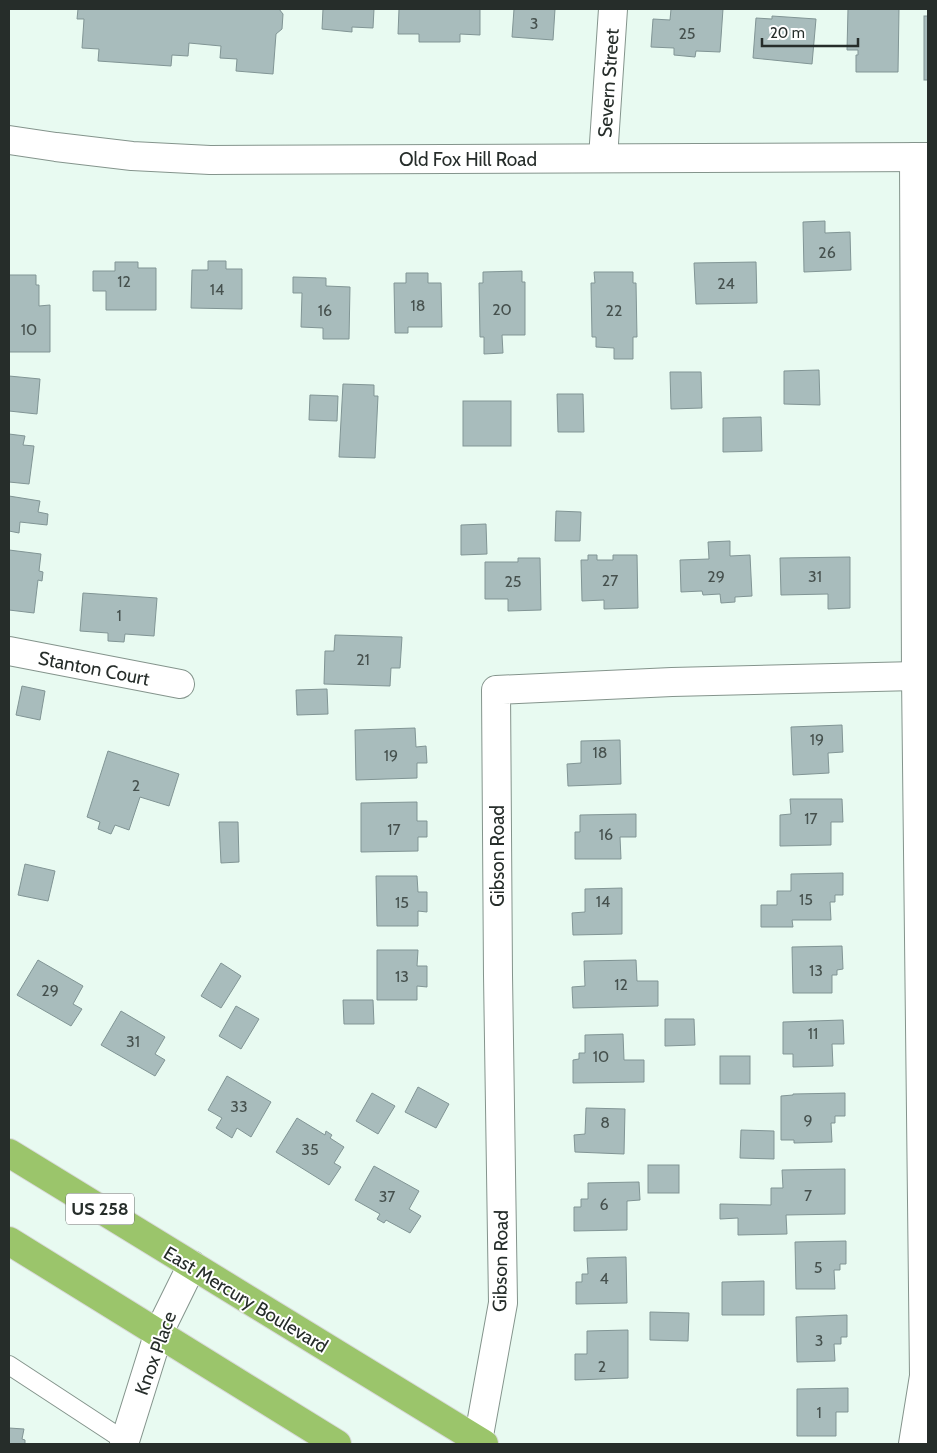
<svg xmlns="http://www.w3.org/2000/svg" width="937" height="1453" font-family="Cabin,sans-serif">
  <rect width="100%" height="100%" fill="#e8faf1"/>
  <g fill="#a8bcbc" stroke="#819595">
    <polygon points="78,9 279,9 283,14 282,29 276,34 273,74 236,71 237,59 220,58 221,46 189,43 188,56 172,55 171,66 98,61 99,49 82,48 84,19 77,19"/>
    <polygon points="323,9 374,9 373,28 352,27 352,32 322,29"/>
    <polygon points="399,9 480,9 480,35 460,34 460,42 419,42 419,34 398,34"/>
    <polygon points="514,9 555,9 553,40 512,37"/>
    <polygon points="671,9 723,9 720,52 696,51 695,57 674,55 674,48 651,47 653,19 670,20"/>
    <polygon points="848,9 899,9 898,72 856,72 856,55 858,55 858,50 847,50"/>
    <polygon points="772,16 816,19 812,64 753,58 756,18 772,19"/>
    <rect x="924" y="16" width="4" height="64"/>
    <polygon points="825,221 825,233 850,232 851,270 804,272 803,222"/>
    <polygon points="208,261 226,261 226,269 242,269 242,309 191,308 192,270 208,270"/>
    <polygon points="115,262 138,262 138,268 156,268 156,310 106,310 106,291 93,291 93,271 115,271"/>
    <polygon points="756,262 757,303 696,304 694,263"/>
    <polygon points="522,271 522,282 525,282 525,335 502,335 503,353 484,354 484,337 480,337 479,283 483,283 483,272"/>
    <polygon points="594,272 633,272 633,283 636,283 637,337 633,337 633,359 614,359 614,348 596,347 596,337 592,337 591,283 595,283"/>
    <polygon points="406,273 428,273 428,283 441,283 442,327 408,327 408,333 395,333 394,283 406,283"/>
    <polygon points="9,275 36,275 36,285 39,285 39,306 50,305 50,352 9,352"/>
    <polygon points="293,277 326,278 326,286 350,287 349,339 323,339 323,328 301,327 302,293 293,293"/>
    <polygon points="819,370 820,405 784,404 784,371"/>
    <polygon points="670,372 701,372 702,408 671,409"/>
    <polygon points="9,376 40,379 37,414 9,411"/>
    <polygon points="343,384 374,385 374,396 378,396 375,458 339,457"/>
    <polygon points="557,394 583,394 584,432 558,432"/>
    <polygon points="310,395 338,396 337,421 309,420"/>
    <rect x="463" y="401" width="48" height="45"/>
    <polygon points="761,417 762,451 723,452 723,418"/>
    <polygon points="9,434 25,436 23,445 34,446 29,484 9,482"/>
    <polygon points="9,496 40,501 38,512 48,514 47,525 20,522 19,533 9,531"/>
    <polygon points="556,511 581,512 580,541 555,541"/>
    <polygon points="486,524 487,554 461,555 461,525"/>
    <polygon points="730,541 730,556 750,555 752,596 735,597 735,602 721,603 720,594 703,595 702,591 681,592 680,560 709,559 708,542"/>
    <polygon points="9,550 41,554 39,571 43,572 42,581 38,580 34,613 9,610"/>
    <polygon points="588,555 597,555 597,560 613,560 613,555 637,555 638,608 604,609 604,600 582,601 581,560 588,560"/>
    <polygon points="850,557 850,608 828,609 828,594 781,595 780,558"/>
    <polygon points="518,558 540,558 541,610 508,611 508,599 485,599 485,562 518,562"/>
    <polygon points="83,593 157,598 154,636 125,634 124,642 108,641 108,633 80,631"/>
    <polygon points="335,635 402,637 400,668 391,668 390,686 324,684 325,651 334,651"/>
    <polygon points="22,686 45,691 40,720 16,715"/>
    <polygon points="327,689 328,714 297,715 296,690"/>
    <polygon points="842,725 843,752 828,753 829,773 793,775 791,727"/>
    <polygon points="415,728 416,747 426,746 427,763 417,763 417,778 356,780 355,730"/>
    <polygon points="620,740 621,784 568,786 567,764 581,763 581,741"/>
    <polygon points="108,751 179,774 169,806 140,797 129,830 115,825 111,834 98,829 100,822 87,817"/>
    <polygon points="790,799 842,799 843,822 831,822 831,845 780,846 780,815 791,814"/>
    <polygon points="417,802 417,821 427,821 427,837 418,837 418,851 361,852 361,803"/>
    <polygon points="636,814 636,837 620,837 621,859 575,859 575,832 580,832 580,815"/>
    <polygon points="219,822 238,822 239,862 221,863"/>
    <polygon points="25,864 55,871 48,901 18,895"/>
    <polygon points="843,873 843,895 835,895 835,902 830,902 831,920 792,920 793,927 761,927 761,905 777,905 777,891 791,891 791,874"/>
    <polygon points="376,876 417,876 418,892 427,892 427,912 418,911 418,926 377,926"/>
    <polygon points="622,888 622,934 573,935 572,913 585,912 585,889"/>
    <polygon points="842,946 843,969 837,970 837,975 832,975 832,993 793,993 792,947"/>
    <polygon points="377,950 418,950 417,966 427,966 427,987 417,986 417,1000 377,1000"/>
    <polygon points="38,960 83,986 73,1004 82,1009 71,1026 17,995"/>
    <polygon points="636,960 637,981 658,981 658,1006 573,1008 572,987 585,986 584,961"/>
    <polygon points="221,963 241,976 221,1008 201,996"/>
    <polygon points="343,1000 373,1000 374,1024 344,1024"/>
    <polygon points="236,1006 259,1019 241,1049 219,1036"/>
    <polygon points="121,1011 165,1037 155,1054 165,1060 155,1076 101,1045"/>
    <polygon points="665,1019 694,1019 695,1045 665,1046"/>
    <polygon points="843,1020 844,1044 832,1044 833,1066 793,1067 793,1054 783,1054 783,1022"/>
    <polygon points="623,1034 624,1060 644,1060 644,1082 573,1083 573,1060 579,1059 579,1053 585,1053 585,1035"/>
    <rect x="720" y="1056" width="30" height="28"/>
    <polygon points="227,1076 271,1102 251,1137 237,1128 232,1138 216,1128 222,1118 208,1110"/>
    <polygon points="418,1087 449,1104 436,1128 405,1112"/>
    <polygon points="372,1093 395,1106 378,1134 356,1121"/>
    <polygon points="845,1093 845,1116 835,1116 835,1123 831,1123 832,1142 794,1143 794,1140 781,1140 781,1096 793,1095 793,1094"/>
    <polygon points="586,1108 625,1109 624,1154 575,1152 574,1135 585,1134"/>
    <polygon points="297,1118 325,1135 326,1131 332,1135 330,1138 344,1147 334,1163 341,1167 329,1185 276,1152"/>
    <polygon points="741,1130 774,1131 774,1159 740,1158"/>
    <rect x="648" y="1165" width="31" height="28"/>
    <polygon points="374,1166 419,1191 409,1209 421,1216 410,1233 386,1220 384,1223 377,1219 380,1214 355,1200"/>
    <polygon points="845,1169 845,1214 786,1215 787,1234 738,1235 738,1218 720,1219 720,1204 771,1205 771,1188 783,1188 782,1170"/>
    <polygon points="639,1182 640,1200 627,1201 627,1230 574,1231 574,1207 581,1207 581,1199 588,1199 588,1183"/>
    <polygon points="846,1241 846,1264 840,1264 840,1270 834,1270 835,1289 796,1289 795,1242"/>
    <polygon points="626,1257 627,1303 576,1304 576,1282 582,1282 582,1274 588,1274 587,1258"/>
    <polygon points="764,1281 764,1315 722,1315 722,1282"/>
    <polygon points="650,1312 689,1313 688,1341 650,1340"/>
    <polygon points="847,1315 847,1337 841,1337 841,1344 834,1344 835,1361 797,1362 796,1317"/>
    <polygon points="628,1330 628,1378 575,1380 575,1354 587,1354 587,1331"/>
    <polygon points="848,1388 848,1412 836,1412 836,1436 797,1436 797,1389"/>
    <polygon points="9,1428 24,1429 22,1439 25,1440 25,1444 9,1444"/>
  </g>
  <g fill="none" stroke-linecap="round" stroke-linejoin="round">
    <defs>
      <polyline id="service" points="9,1365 125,1441"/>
      <g id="minor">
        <polyline points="603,158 613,9"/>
        <polyline points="9,651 180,684"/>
        <polyline points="478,1441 503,1303 498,975 496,690 672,682 916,676"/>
        <polyline points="124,1444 159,1332 192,1265"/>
        <polyline points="913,1444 924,1376 916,676 914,157"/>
      </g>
      <polyline id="tertiary" points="9,140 56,147 132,156 210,160 928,157"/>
      <g id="primary">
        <polyline points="9,1153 484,1444"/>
        <polyline points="9,1241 337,1444"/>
      </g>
    </defs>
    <use href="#service" stroke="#84948c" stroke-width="20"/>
    <use href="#minor" stroke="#84948c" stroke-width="30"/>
    <use href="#tertiary" stroke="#84948c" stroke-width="30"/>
    <use href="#primary" stroke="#d8d9d9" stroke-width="30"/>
    <use href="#service" stroke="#fff" stroke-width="18"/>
    <use href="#minor" stroke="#fff" stroke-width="28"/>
    <use href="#tertiary" stroke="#fff" stroke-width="28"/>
    <use href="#primary" stroke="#9bc56b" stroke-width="28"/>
  </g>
  <g text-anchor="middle" stroke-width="4" stroke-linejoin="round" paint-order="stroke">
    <g font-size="16" fill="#46514e">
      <text x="534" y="29">3</text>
      <text x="687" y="39">25</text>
      <text x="827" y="258">26</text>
      <text x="124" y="287">12</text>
      <text x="726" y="289">24</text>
      <text x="217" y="295">14</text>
      <text x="418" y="311">18</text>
      <text x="502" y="315">20</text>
      <text x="325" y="316">16</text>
      <text x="614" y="316">22</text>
      <text x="29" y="335">10</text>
      <text x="716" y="582">29</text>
      <text x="815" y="582">31</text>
      <text x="610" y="586">27</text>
      <text x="513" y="587">25</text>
      <text x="119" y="621">1</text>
      <text x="363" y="665">21</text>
      <text x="817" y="745">19</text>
      <text x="600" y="758">18</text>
      <text x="391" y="761">19</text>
      <text x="136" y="791">2</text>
      <text x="811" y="824">17</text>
      <text x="394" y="835">17</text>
      <text x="606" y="840">16</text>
      <text x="806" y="905">15</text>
      <text x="603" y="907">14</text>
      <text x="402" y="908">15</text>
      <text x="816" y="976">13</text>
      <text x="402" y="982">13</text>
      <text x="621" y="990">12</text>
      <text x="50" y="996">29</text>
      <text x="813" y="1039">11</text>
      <text x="133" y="1047">31</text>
      <text x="601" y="1062">10</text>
      <text x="239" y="1112">33</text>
      <text x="808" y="1126">9</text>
      <text x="605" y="1128">8</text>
      <text x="310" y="1155">35</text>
      <text x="808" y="1201">7</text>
      <text x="387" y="1202">37</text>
      <text x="604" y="1210">6</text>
      <text x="818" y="1273">5</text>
      <text x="604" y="1284">4</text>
      <text x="819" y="1346">3</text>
      <text x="602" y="1372">2</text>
      <text x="819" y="1418">1</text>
    </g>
    <rect fill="#fff" stroke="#676c6a" stroke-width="1" x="66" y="1193.5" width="68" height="31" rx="4"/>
    <g font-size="18" font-weight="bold" fill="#262d2a">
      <text x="100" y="1215">US 258</text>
    </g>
    <g font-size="19" fill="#262d2a" stroke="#fff">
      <text transform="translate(608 83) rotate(-86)" y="7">Severn Street</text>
      <text x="468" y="166">Old Fox Hill Road</text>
      <text transform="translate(94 668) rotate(11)" y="7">Stanton Court</text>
      <text transform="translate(497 856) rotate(-90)" y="7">Gibson Road</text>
      <text transform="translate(500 1261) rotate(-89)" y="7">Gibson Road</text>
      <text transform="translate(246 1299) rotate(31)" y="7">East Mercury Boulevard</text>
      <text transform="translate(155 1353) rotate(-70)" y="7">Knox Place</text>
    </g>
  </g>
  <rect width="937" height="1453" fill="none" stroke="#262d2a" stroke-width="20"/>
  <path d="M762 38v8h96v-8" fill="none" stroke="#262d2a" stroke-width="2.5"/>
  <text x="770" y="38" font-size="15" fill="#262d2a" stroke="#ffffff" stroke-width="4" paint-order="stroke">20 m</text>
</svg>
